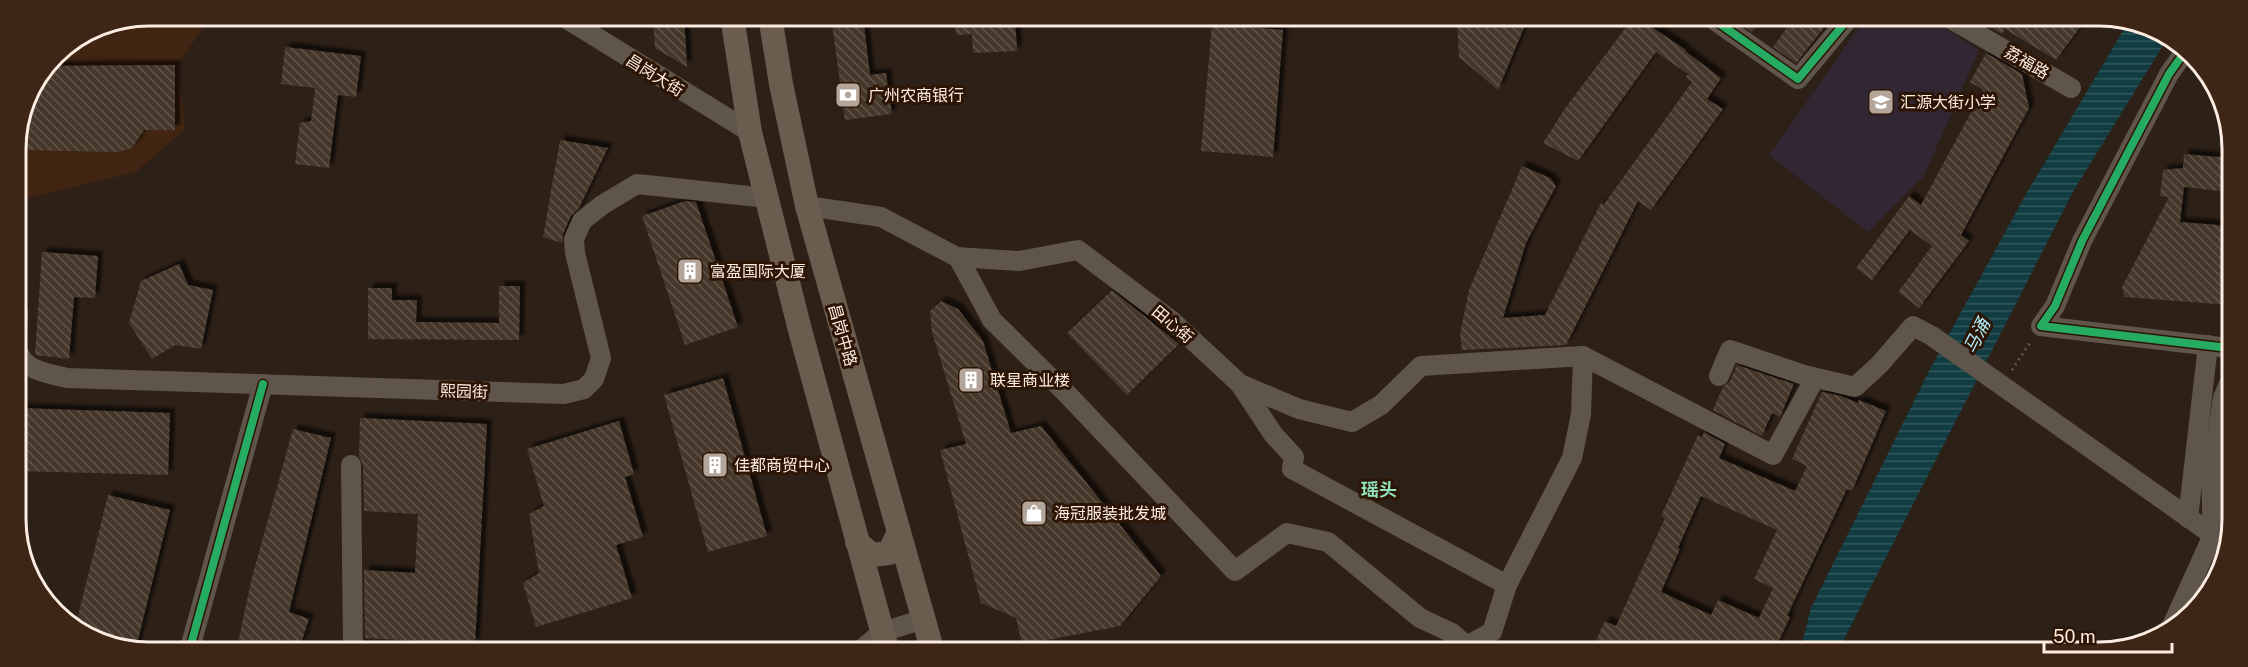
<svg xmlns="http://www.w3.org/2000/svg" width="2248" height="667" font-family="'Public Sans','Noto Sans SC',sans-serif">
  <defs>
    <pattern id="water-rules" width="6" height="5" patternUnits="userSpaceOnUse" patternTransform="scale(1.5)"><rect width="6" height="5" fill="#103c42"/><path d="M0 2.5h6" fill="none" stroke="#34585d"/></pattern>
    <pattern id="building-back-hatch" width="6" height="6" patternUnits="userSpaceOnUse" patternTransform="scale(1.5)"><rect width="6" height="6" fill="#45372c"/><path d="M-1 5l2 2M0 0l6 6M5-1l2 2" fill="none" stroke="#61544a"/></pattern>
    <filter id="shadow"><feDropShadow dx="5" dy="-5" stdDeviation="1.5" flood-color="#0009"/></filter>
  </defs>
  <rect width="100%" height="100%" fill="#2d2017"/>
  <polygon fill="#412411" points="149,15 212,15 178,64 185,129 136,172 16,201 15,140 25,97 54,54 98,25"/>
  <polygon fill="#312733" points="1865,19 1931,19 1979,50 1924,176 1868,232 1769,155"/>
  <polygon fill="url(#water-rules)" points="2130,19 2134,19 2167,39 2074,190 1838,651 1800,651 1811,608 1930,369 2026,194"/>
  <g fill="url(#building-back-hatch)" fill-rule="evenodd" filter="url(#shadow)">
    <polygon points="653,16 684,16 687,67 655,48"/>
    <polygon points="831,17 863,17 870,75 886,73 892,114 845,120"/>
    <polygon points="955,17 1015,17 1017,51 973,53 972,34 956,35"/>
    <polygon points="1457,18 1528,18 1498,90 1459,57"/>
    <polygon points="1633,18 1638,18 1686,50 1685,51 1721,78 1707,99 1723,109 1651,210 1638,201 1566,345 1462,350 1460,334 1469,290 1522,166 1550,178 1556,186 1526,243 1503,318 1545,315 1601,203 1604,204 1692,82 1686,77 1688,74 1656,52 1578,161 1543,143 1566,107"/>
    <polygon points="1733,19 1762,19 1752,32"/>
    <polygon points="1793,19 1831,19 1796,63 1773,47"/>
    <polygon points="1975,19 2086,19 2056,60 2005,29 2002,34"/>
    <polygon points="1212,24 1283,30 1273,157 1201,151"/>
    <polygon points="285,47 361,56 356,97 338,95 329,168 295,164 300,123 311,121 315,88 281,84"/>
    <polygon points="1986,53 2022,74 2029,108 1961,235 1969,241 1919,308 1898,292 1932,246 1910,230 1872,280 1856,268 1909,196 1921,205 1983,90 1970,82"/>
    <polygon points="175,65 175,130 144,130 132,148 119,152 20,150 19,125 25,97 46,66"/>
    <polygon points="560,140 608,148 579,208 571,216 563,234 562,243 543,237"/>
    <polygon points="2184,154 2230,158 2230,192 2184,187 2180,222 2230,226 2230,305 2124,297 2122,287 2169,197 2160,196 2163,170 2183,168"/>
    <polygon points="685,201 696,202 738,327 685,345 642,216"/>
    <polygon points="42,252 98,256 95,298 74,297 69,359 35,355"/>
    <polygon points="179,264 188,285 213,290 201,349 175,345 152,359 129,323 141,281"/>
    <polygon points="499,286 520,286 519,340 368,339 368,288 392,288 392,300 417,300 416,322 499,323"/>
    <polygon points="1112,290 1179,344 1127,395 1067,333"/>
    <polygon points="941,301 958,309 983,341 1011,433 1041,426 1161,576 1120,626 1022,645 1016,618 981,603 940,450 966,444 932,332 930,311"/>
    <polygon points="1737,365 1794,384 1780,417 1772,413 1762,436 1713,410 1723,387 1730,381"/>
    <polygon points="723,378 767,536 708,552 664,395"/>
    <path d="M1822,392L1841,396L1858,403L1859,400L1886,411L1852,491L1847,489L1787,616L1790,617L1774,651H1591L1605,621L1616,626L1665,518L1661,516L1698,435L1702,437L1704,432L1725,444L1719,458L1795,491L1807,466L1792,459ZM1701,496L1777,530L1754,579L1773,588L1759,618L1718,600L1711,615L1661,592L1680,549L1678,548Z"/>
    <polygon points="17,408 170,413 168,475 17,471"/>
    <polygon points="360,418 487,424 475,644 365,638 364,570 415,573 418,514 364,511 363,465 359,456"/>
    <polygon points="619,421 634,474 625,477 643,537 616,545 632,598 536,627 523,583 539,573 529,514 544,506 527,449"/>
    <polygon points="293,429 331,438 289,612 309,619 300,646 282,640 280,648 237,648 251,581"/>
    <polygon points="108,495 170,510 136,648 114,648 76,624"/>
  </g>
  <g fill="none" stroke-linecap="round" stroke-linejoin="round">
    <polyline stroke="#685e55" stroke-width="3" stroke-dasharray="1.5 4.5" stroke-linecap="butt" points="2012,370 2031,341"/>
    <g stroke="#5f554a" stroke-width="20">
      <polyline points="562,16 750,132"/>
      <polyline points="1713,19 1798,79 1848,19"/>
      <polyline points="1951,19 2071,88"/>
      <polyline points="2186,50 2169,74 2082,241 2055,306 2041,326 2229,348"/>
      <polyline points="807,206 881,217 957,257 1019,261 1078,250 1172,321 1240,384 1299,409 1352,422 1381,405 1421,366 1583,356 1773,455 1815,378"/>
      <polyline points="958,257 992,320 1068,395 1235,571 1287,533 1328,542 1420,618 1452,633 1471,650"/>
      <path d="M18,312C18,323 15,340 18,351C24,371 50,374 67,378L564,394L584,389L594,379L601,358L575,253L574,239L582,221L602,205L637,184L767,198"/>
      <polyline points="1719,376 1730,350 1804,375 1855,387 1879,365 1913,326 1932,336 2213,535 2171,628"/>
      <polyline points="1240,384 1273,434 1294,457 1292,469 1507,585"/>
      <polyline points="351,465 353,648"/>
      <polyline points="2188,518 2208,345"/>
      <polyline points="2213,535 2211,477 2223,398 2229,384"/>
      <polyline points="1467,646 1492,632 1507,585 1572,458 1581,414 1583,356"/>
      <polyline points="190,648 263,384"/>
      <polyline points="862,649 882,632 924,619"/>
    </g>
    <g stroke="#6a5c4e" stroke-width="24">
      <polyline points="732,16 750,132 800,330 887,649"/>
      <polyline points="770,16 781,84 807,206 932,649"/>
      <polyline points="857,542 872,555 889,553 899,532"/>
    </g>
    <defs>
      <g id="cycleway">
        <polyline points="1713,19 1798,79 1848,19"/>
        <polyline points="2186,50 2169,74 2082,241 2055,306 2041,326 2229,348"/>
        <polyline points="190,648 263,384"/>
      </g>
    </defs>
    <use href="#cycleway" stroke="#2c1504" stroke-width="11"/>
    <use href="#cycleway" stroke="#26ab63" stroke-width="8"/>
  </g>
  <defs>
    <symbol id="bank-square" viewBox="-11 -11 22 22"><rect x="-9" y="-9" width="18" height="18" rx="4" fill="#b4a59a" stroke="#2c1504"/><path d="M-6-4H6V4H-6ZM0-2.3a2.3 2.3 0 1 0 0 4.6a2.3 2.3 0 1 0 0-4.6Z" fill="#fff"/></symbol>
    <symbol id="school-square" viewBox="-11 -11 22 22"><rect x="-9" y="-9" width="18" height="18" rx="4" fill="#b4a59a" stroke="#2c1504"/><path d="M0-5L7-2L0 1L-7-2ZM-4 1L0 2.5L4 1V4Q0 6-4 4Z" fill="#fff"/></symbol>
    <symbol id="building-square" viewBox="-11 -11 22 22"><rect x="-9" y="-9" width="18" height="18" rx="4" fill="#b4a59a" stroke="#2c1504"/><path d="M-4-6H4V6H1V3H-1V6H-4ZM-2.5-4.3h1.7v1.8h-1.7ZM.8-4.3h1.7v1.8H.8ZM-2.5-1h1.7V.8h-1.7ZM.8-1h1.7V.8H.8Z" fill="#fff"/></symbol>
    <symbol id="shop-square" viewBox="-11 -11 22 22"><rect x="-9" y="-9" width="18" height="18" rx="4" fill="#b4a59a" stroke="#2c1504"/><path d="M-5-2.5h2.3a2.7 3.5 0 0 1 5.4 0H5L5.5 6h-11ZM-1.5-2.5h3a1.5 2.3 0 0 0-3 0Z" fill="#fff"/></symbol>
  </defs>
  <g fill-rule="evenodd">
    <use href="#bank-square" x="833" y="80" width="30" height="30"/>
    <use href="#school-square" x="1866" y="87" width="30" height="30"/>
    <use href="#building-square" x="675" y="256" width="30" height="30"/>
    <use href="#building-square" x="956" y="365" width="30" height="30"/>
    <use href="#building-square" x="700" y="450" width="30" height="30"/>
    <use href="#shop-square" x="1019" y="498" width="30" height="30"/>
  </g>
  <g text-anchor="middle" stroke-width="6" stroke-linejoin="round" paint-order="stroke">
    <g font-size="16" fill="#fdece1" stroke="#2c1504">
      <text transform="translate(2027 62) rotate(30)" y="6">荔福路</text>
      <text transform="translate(655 75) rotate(32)" y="6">昌岗大街</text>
      <text transform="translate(1173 324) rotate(40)" y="6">田心街</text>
      <text transform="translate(843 335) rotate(74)" y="6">昌岗中路</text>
      <text transform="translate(464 391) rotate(2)" y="6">熙园街</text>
    </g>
    <g font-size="16" fill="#fdece1" stroke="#2c1504" text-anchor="start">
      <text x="868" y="101">广州农商银行</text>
      <text x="1900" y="108">汇源大街小学</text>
      <text x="710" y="277">富盈国际大厦</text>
      <text x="990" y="386">联星商业楼</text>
      <text x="734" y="471">佳都商贸中心</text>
      <text x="1054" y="519">海冠服装批发城</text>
    </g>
    <g font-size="18" font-style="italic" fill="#aeecf7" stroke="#2c1504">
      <text transform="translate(1977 336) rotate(-63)" y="6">马涌</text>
    </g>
    <g font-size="18" font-weight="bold" fill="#90e4bc" stroke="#2c1504">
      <text x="1379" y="496">瑶头</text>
    </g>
  </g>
  <path d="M0 0H2248V667H0ZM149 26H2099A123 123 0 0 1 2222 149V519A123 123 0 0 1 2099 642H149A123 123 0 0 1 26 519V149A123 123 0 0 1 149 26Z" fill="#3d2616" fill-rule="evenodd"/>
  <path fill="none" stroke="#fdece1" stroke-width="3" d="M149 26H2099A123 123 0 0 1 2222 149V519A123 123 0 0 1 2099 642H149A123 123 0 0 1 26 519V149A123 123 0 0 1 149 26Z"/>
  <path d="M2044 643v9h128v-9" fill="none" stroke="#fdece1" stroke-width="3"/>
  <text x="2053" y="643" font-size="18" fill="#fdece1" stroke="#2c1504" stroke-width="4.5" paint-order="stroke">50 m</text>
</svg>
